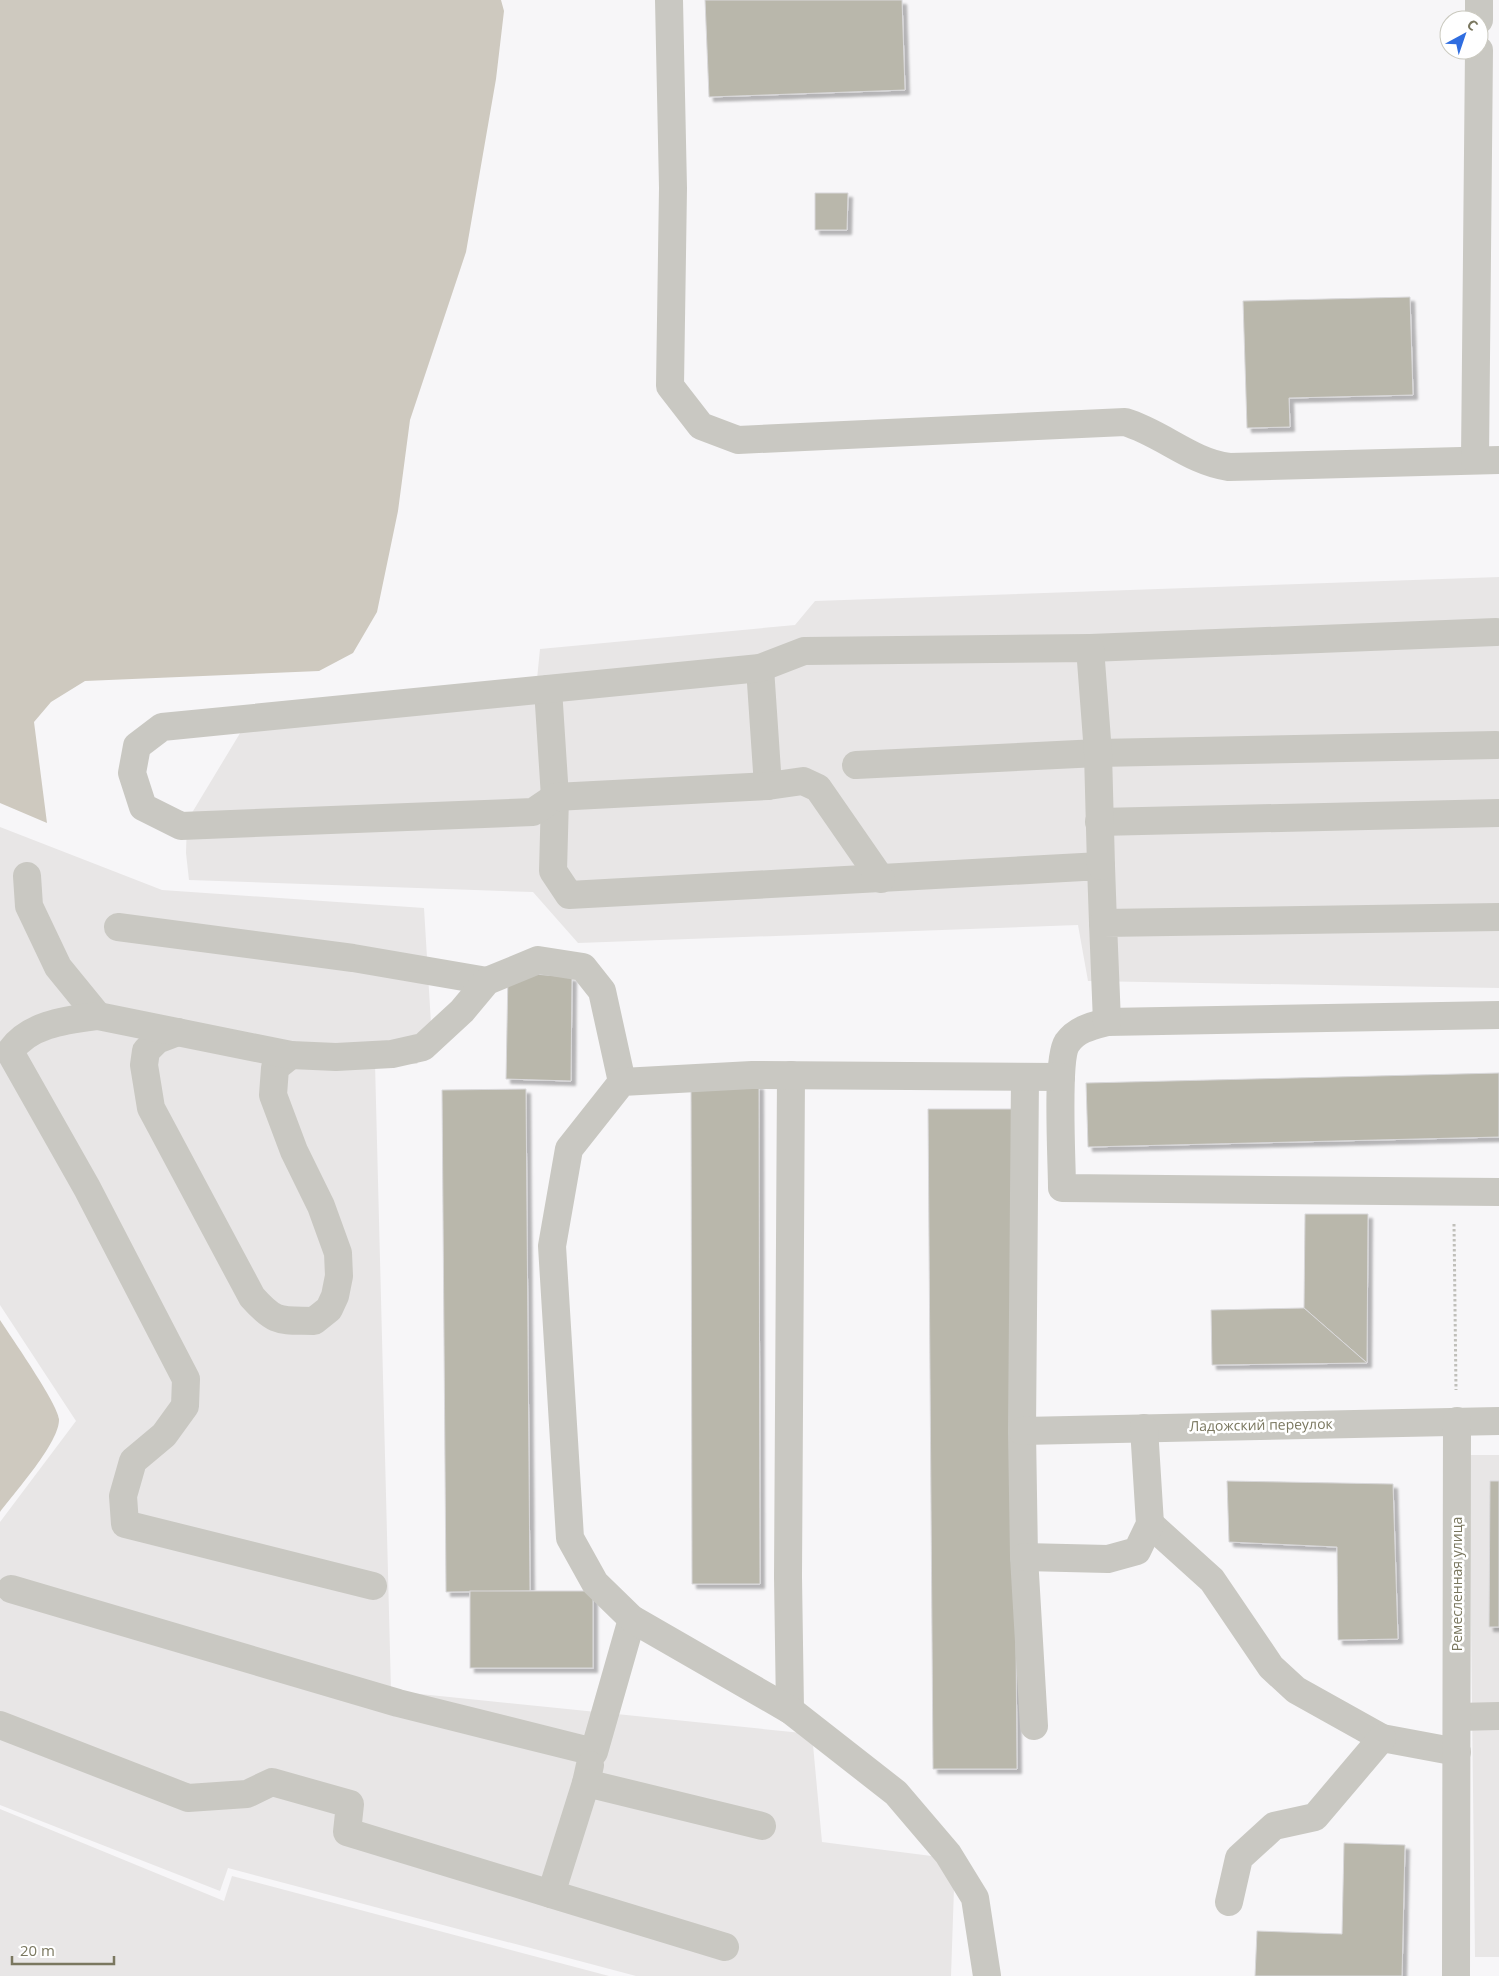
<svg xmlns="http://www.w3.org/2000/svg" width="1499" height="1976" font-family="'Open Sans',sans-serif">
  <defs>
    <filter id="shadow"><feDropShadow dx="4.5" dy="4.5" stdDeviation="1" flood-color="#0004"/></filter>
  </defs>
  <rect width="100%" height="100%" fill="#f7f6f8"/>
  <g fill="#e8e6e6">
    <polygon points="1499,577 1499,988 1088,981 1078,925 578,943 533,892 189,880 186,853 187,821 251,715 536,689 540,649 795,625 815,601"/>
    <polygon points="0,827 162,890 424,908 432,1040 417,1064 375,1063 391,1691 812,1734 822,1842 955,1859 951,1976 636,1976 228,1868 220,1891 0,1805 0,1522 76,1421 0,1305"/>
    <polygon points="1469,1455 1499,1455 1499,1957 1475,1957"/>
    <polygon points="0,1809 224,1901 232,1876 609,1976 0,1976"/>
  </g>
  <g fill="#cec9bf">
    <polygon points="0,0 501,0 504,11 496,79 466,252 410,420 398,511 377,612 353,653 319,671 85,681 51,702 34,722 47,823 0,803"/>
    <path d="M0,1320C11,1337 58,1404 59,1419C60,1442 15,1492 0,1512Z"/>
  </g>
  <g fill="#b9b7ab" stroke="#d9d8da" filter="url(#shadow)">
    <polygon points="705,0 902,0 905,90 709,97"/>
    <polygon points="815,193 848,193 847,230 815,230"/>
    <polygon points="1410,297 1413,395 1289,398 1290,427 1247,428 1243,301"/>
    <polygon points="508,972 572,977 571,1081 506,1079"/>
    <polygon points="1499,1073 1499,1137 1088,1147 1086,1083"/>
    <polygon points="691,1085 759,1085 760,1584 692,1584"/>
    <polygon points="526,1089 530,1591 446,1592 442,1090"/>
    <polygon points="928,1109 1012,1109 1017,1769 933,1769"/>
    <polygon points="1305,1214 1368,1214 1367,1363 1304,1308"/>
    <polygon points="1304,1308 1367,1363 1212,1365 1211,1310"/>
    <polygon points="1227,1481 1393,1484 1398,1639 1338,1640 1337,1547 1229,1542"/>
    <polygon points="1490,1481 1499,1481 1499,1627 1489,1627"/>
    <rect x="470" y="1591" width="123" height="77"/>
    <polygon points="1344,1843 1405,1845 1402,1976 1255,1976 1257,1931 1342,1934"/>
  </g>
  <g fill="none" stroke-linecap="round" stroke-linejoin="round">
    <polyline stroke="#c0bfba" stroke-width="3" stroke-dasharray="2.5 2.5" stroke-linecap="butt" points="1454,1224 1456,1390"/>
    <g stroke="#c9c8c2" stroke-width="28">
      <path d="M669,0L673,188L670,386L701,426L738,440L1125,422C1162,433 1191,462 1229,467L1499,460"/>
      <polyline points="1479,20 1479,0"/>
      <polyline points="1475,460 1479,50"/>
      <polyline points="1090,648 1496,632"/>
      <polyline points="760,668 768,786"/>
      <polyline points="548,689 555,797 553,871 569,895 1101,866 1103,923"/>
      <polyline points="856,765 1098,753 1496,745"/>
      <polyline points="1099,822 1499,813"/>
      <polyline points="27,876 29,906 58,967 98,1016"/>
      <polyline points="881,879 818,788 803,781 768,786 555,797 533,812 181,826 143,807 132,773 137,746 162,727 760,668 804,651 1090,648 1098,753 1101,866"/>
      <polyline points="118,927 353,958 487,981"/>
      <path d="M1499,1015L1107,1022C1092,1026 1077,1029 1067,1043C1056,1060 1062,1162 1062,1188L1499,1192"/>
      <polyline points="1107,1022 1103,923 1499,917"/>
      <path d="M178,1032L157,1040L146,1051L144,1065L151,1108L252,1297C276,1324 280,1320 314,1321L329,1309L335,1296L339,1276L338,1253L321,1206L294,1151L273,1095L275,1068L291,1055"/>
      <polyline points="1025,1077 1022,1431 1024,1557 1034,1726"/>
      <polyline points="1022,1431 1499,1421"/>
      <polyline points="1150,1524 1212,1580 1271,1667 1296,1690 1382,1738 1457,1752"/>
      <polyline points="1024,1557 1108,1559 1137,1551 1150,1524 1144,1428"/>
      <path d="M373,1586L125,1524L123,1496L133,1461L164,1435L185,1406L186,1379L87,1188L10,1052C28,1024 67,1020 98,1016L291,1055L336,1057L392,1054L423,1047L462,1011L487,981L538,960L583,967L602,991L622,1082"/>
      <polyline points="11,1589 398,1703 594,1752 632,1619"/>
      <polyline points="790,1710 788,1577 791,1075"/>
      <polyline points="1457,1717 1499,1716"/>
      <polyline points="0,1725 188,1798 247,1794 272,1782 350,1804 347,1832 551,1894"/>
      <polyline points="590,1765 586,1783 762,1826"/>
      <polyline points="586,1783 551,1894 725,1947"/>
      <polyline points="1229,1902 1239,1858 1274,1826 1315,1817 1382,1738"/>
      <polyline points="987,1976 975,1898 948,1854 896,1793 790,1710 632,1619 595,1583 570,1538 552,1246 569,1149 622,1082 752,1075 1061,1077"/>
      <polyline points="1456,1976 1457,1421"/>
    </g>
  </g>
  <g text-anchor="middle" stroke-width="5" stroke-linejoin="round" paint-order="stroke">
    <g font-size="14" fill="#7a775f" stroke="#fff">
      <text transform="translate(1261 1425) rotate(-1)" y="5">Ладожский переулок</text>
      <text transform="translate(1457 1584) rotate(-90)" y="5">Ремесленная улица</text>
    </g>
  </g>
  <g transform="translate(1464 35) rotate(40)"><circle r="24" fill="#ffffff" stroke="#cac9bf"/>
  <path d="M0-4L9 19L0 12L-9 19Z" fill="#2f6de0"/>
  <text y="-8" font-size="14" font-weight="bold" text-anchor="middle" fill="#7a775f">С</text>
  </g>
  <path d="M12 1956v8h102v-8" fill="none" stroke="#7a775f" stroke-width="2.5"/>
  <text x="20" y="1956" font-size="15" fill="#7a775f" stroke="#ffffff" stroke-width="4" paint-order="stroke">20 m</text>
</svg>
